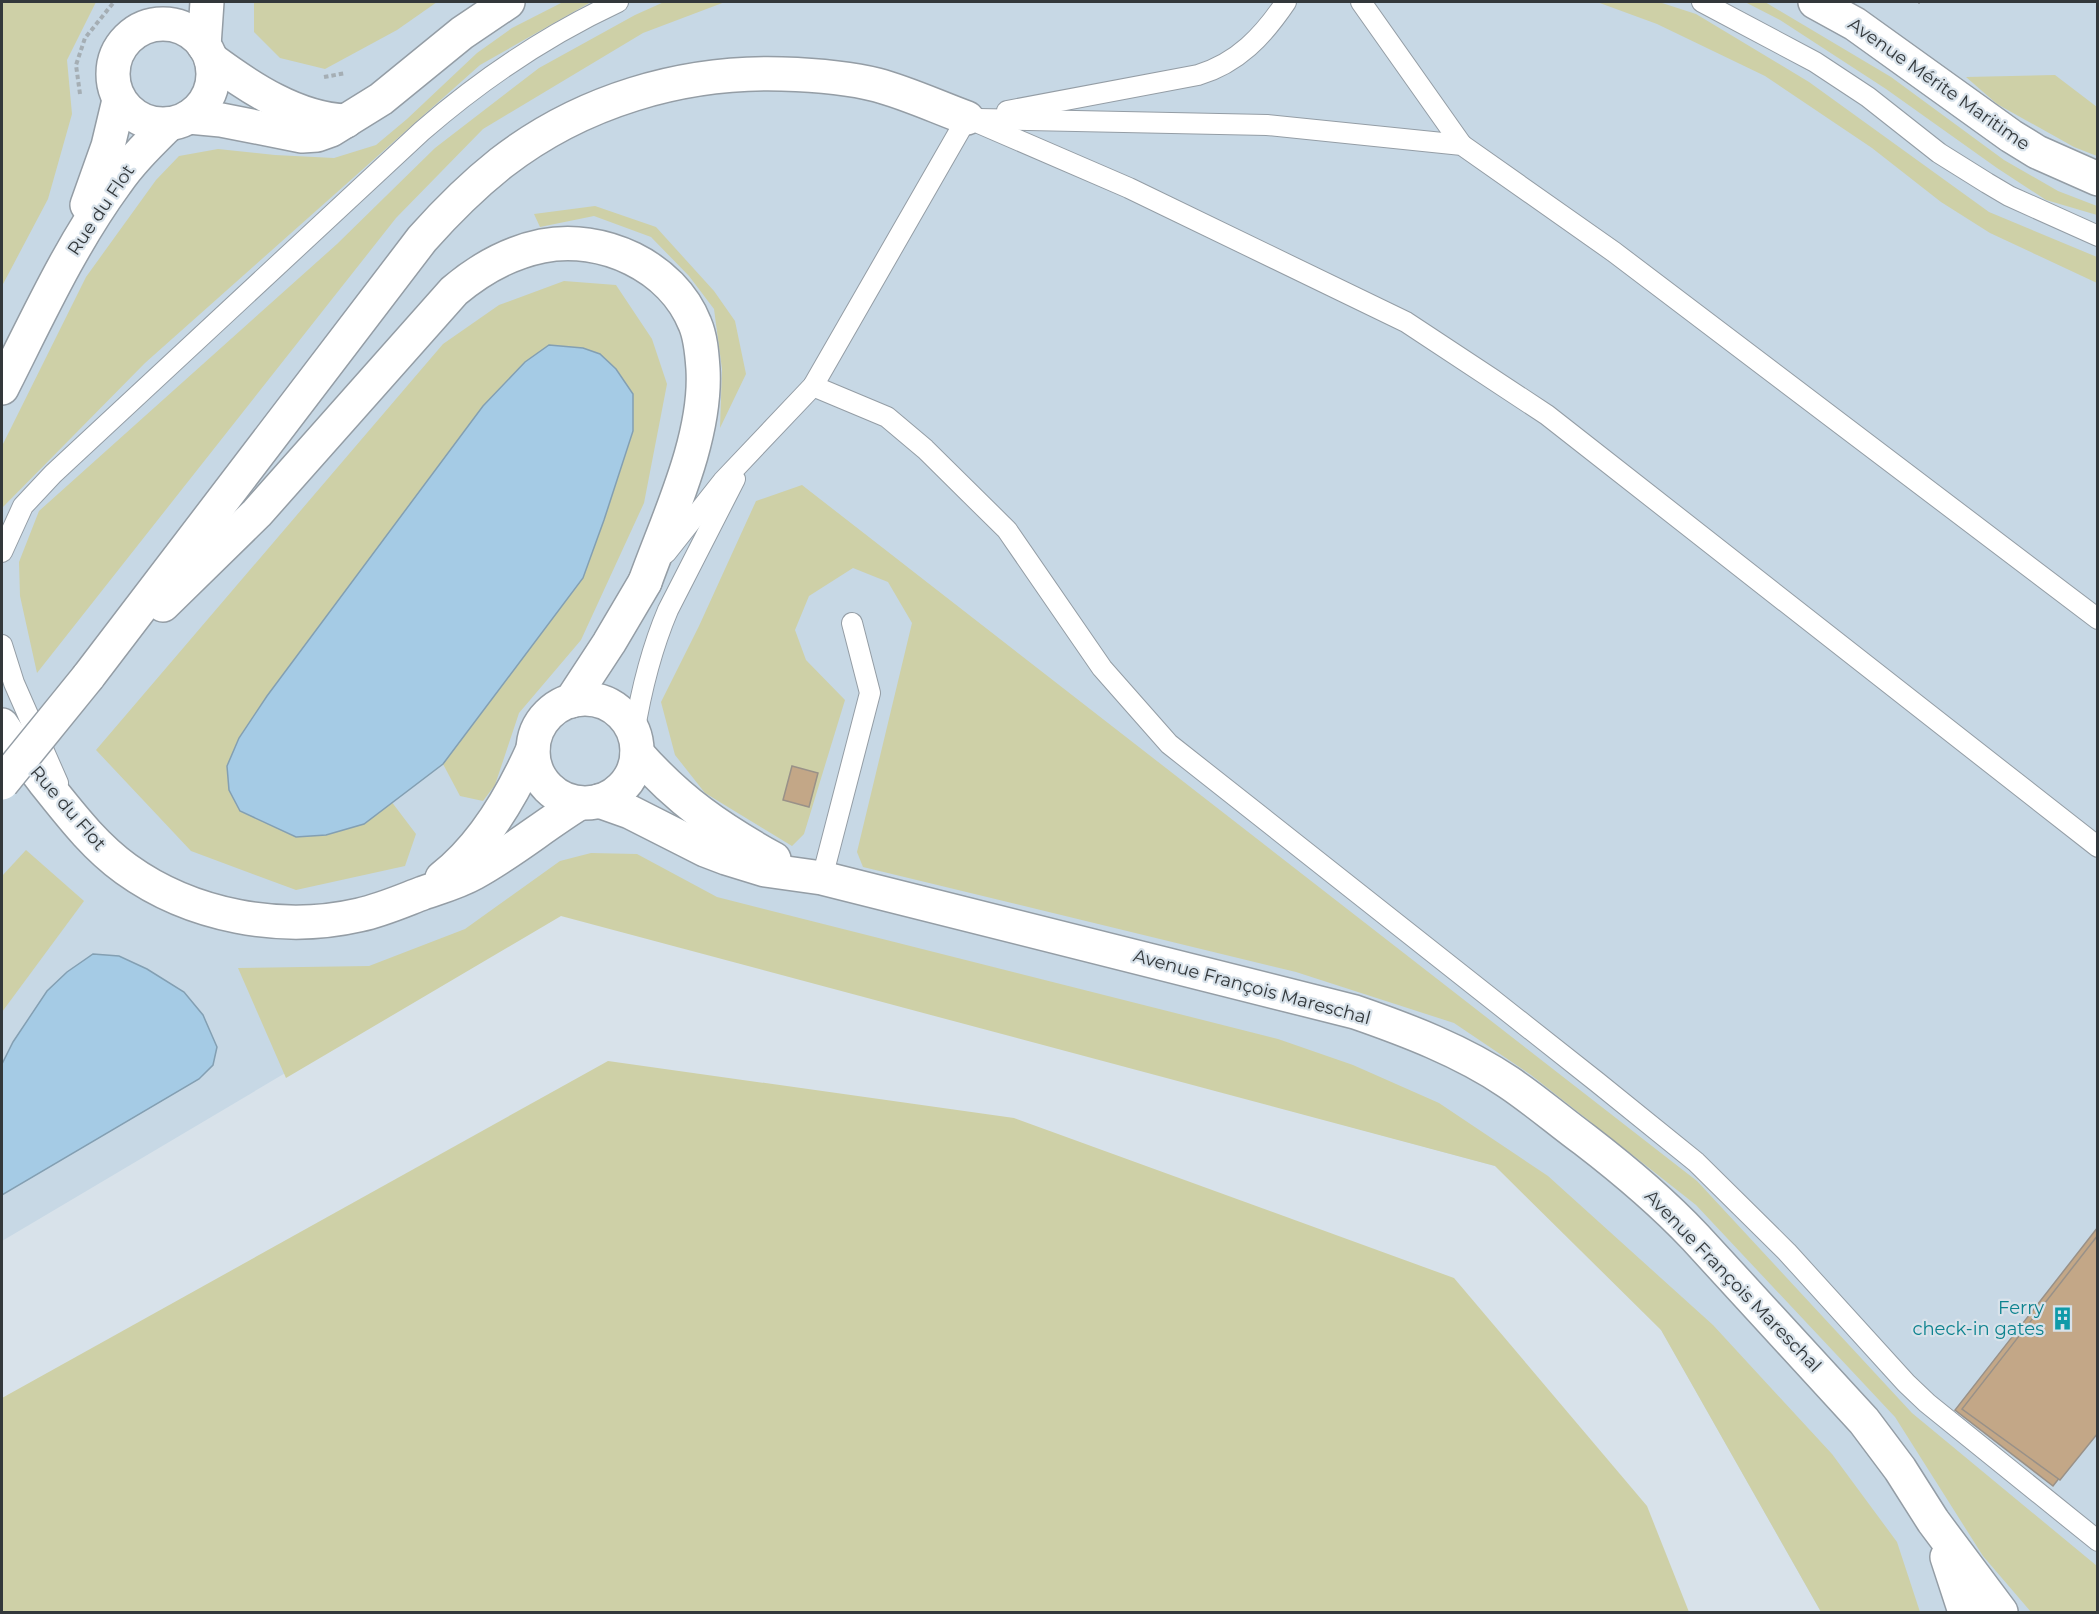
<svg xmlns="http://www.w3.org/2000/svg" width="2099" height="1614" font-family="Montserrat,sans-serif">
  <rect width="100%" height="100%" fill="#d8e2ea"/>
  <polygon fill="#c7d8e5" points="26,2 2097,2 2097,1612 1821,1612 1652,1314 1495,1166 557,912 2,1241 2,123"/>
  <g fill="#ced0a7">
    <polygon points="2,2 96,2 67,60 72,114 48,199 2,286"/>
    <polygon points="254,2 437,2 397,30 325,69 280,58 254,32"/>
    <polygon points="563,2 591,2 480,65 145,363 2,508 2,446 86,277 156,180 179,156 218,149 275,155 334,158 376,145 407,119 477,53 512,28"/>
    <polygon points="664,2 725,2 643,33 483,129 396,218 37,673 20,596 19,562 39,511 337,244 435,148 539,68 635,15"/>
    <polygon points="1597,2 1659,2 1696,14 1809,82 1989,212 2097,257 2097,283 1990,233 1941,202 1872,148 1765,76 1657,24"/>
    <polygon points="1745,2 1765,2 1891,77 2004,160 2058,191 2097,206 2097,215 2046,200 1997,168 1886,89 1780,20"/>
    <polygon points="2055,75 2097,107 2097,156 2074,147 1997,104 1966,77"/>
    <polygon points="595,206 656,227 714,291 735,321 746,374 720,428 722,369 714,309 689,276 651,237 594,216 540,227 534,214"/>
    <polygon points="564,281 616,285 652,339 667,384 644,503 581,640 519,713 495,785 483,801 460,796 443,764 391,801 416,834 405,866 296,890 191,851 96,750 443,344 499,305"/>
    <polygon points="802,485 1697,1181 1912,1413 2097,1566 2097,1612 2031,1612 1983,1556 1895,1417 1696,1205 1531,1075 1454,1023 1296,972 863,867 857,852 912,623 888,582 853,568 809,596 795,630 806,660 845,700 804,834 792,846 705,793 675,755 661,702 699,626 756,501"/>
    <polygon points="26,850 84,901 2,1012 2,876"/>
    <polygon points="591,853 637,854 717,897 1278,1039 1353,1065 1439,1103 1548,1176 1713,1325 1832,1454 1897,1542 1920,1612 1821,1612 1661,1330 1495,1166 561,916 286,1078 238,968 369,966 465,929 560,861"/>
    <polygon points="608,1061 1014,1118 1454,1278 1647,1506 1689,1612 2,1612 2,1398"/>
  </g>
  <g fill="#a5cbe5" stroke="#839fb2" stroke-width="1.5">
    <polygon points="549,345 583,348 600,354 616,369 633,394 633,431 604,520 583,578 443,764 364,824 326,835 296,837 240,811 229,790 227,766 239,738 267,696 483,406 525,362"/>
    <polygon points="93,954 119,956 147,969 184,992 203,1015 217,1047 213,1065 199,1079 2,1195 2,1064 13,1042 47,991 67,972"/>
  </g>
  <g fill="#c3a787" stroke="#999188" stroke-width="1.5">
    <polygon points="792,766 818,773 809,807 783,800"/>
    <polygon points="2098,1227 2098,1429 2053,1486 1955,1410"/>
    <polygon points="2098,1235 2098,1433 2060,1480 1962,1409"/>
  </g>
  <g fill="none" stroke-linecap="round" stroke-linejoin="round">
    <defs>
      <g id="service">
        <polyline points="1361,2 1462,145"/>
        <polyline points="1702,2 1815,62 1868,97 1939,153 1987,183 2009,196 2098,236"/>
        <path d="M1007,111L1198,75C1238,63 1263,36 1286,2"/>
        <polyline points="967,118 1129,188 1406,322 1547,415 2098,847"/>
        <polyline points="978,119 1267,125 1462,145 1614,252 2098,619"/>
        <polyline points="813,386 887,417 925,449 1007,530 1102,668 1169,744 1597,1082 1696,1162 1787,1252 1906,1383 1927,1403 2098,1541"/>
        <path d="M2,552L23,506L53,474L422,131C483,78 545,36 618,2"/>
        <polyline points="666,553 723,481 813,386 967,118 975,117"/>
        <polyline points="2,645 14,683 58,783"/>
        <path d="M634,734C641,691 651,650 668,610L735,479"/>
        <polyline points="822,878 870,693 852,623"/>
      </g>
      <g id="minor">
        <polyline points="1815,2 1855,24 2011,136 2037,152 2098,179"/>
        <circle cx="163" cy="74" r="50"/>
        <polyline points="204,46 207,2"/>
        <path d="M211,59C250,88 297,119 346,121"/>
        <polyline points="189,117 221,120 302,136 317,135 331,130 381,99 462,33 508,2"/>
        <polyline points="87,205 108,146 119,100"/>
        <path d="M2,388C37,319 70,246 116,183C131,161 150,143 169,124"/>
        <circle cx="585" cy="751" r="52"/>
        <polyline points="571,701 609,643 645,582"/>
        <path d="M2,725C15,745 31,764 45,783C70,814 93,845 126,869C191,916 281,933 359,915C382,910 402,901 423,893C440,887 458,882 474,873C511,853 544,825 580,803"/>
        <path d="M637,753C679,801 720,829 774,859"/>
        <path d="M599,801L630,812L705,850L726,858L765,870L822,878L1355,1012C1407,1030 1462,1051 1508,1082C1535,1100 1559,1121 1585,1140C1624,1170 1661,1201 1695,1237L1864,1421L1900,1469L1933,1521L2001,1612"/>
        <path d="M442,878C483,846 512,796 533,749"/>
        <polyline points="1947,1557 1965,1612"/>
      </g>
      <g id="trunk">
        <path d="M163,605L257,513L454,291C480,269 508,253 542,246C602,234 672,266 695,324C701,338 702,355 703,369C707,438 668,518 645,582"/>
        <path d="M88,677L422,239C446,212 472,186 501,163C581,101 682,71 782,74C813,75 846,77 877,85C907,93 937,107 967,118"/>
      </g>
    </defs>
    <use href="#service" stroke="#949da5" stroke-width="22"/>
    <use href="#minor" stroke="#949da5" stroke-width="36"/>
    <use href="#trunk" stroke="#949da5" stroke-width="36"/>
    <g stroke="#a5aeb4" stroke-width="4" stroke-dasharray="4.5 3" stroke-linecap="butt">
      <polyline points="1918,2 1920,2"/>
      <polyline points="324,77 346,73"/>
      <polyline points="80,94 76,65 85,38 114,2"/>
    </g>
    <use href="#service" stroke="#fff" stroke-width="20"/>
    <use href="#minor" stroke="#fff" stroke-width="33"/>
    <use href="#trunk" stroke="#fff" stroke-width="33"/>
    <defs>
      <polyline id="trunk-bridge" points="2,783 88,677"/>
    </defs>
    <use href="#trunk-bridge" stroke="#949da5" stroke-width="36" stroke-linecap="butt"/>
    <use href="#trunk-bridge" stroke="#fff" stroke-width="33"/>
  </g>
  <defs>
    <symbol id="building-bare" viewBox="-9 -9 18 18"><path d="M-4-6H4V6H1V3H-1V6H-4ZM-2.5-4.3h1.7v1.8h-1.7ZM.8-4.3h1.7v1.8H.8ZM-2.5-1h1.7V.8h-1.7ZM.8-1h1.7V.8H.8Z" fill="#0f9aa8" stroke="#d8e2ea" stroke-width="2.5" paint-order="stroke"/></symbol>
  </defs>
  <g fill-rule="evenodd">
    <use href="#building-bare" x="2046" y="1302" width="33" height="33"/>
  </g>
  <g text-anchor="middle" stroke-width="4.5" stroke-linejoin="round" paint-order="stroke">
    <g font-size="18" fill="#33383b" stroke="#d8e2ea">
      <text transform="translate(1939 84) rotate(35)" y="6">Avenue Mérite Maritime</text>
      <text transform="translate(101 210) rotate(-56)" y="6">Rue du Flot</text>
      <text transform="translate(68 808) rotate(49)" y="6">Rue du Flot</text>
      <text transform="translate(1252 987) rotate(15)" y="6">Avenue François Mareschal</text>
      <text transform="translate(1733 1281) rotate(46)" y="6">Avenue François Mareschal</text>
    </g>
    <g font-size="18" fill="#0d838f" stroke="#d8e2ea" text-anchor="end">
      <text x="2044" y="1314">Ferry<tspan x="2044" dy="21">check-in gates</tspan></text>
    </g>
  </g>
  <rect width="2099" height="1614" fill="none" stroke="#33383b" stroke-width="6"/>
</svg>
